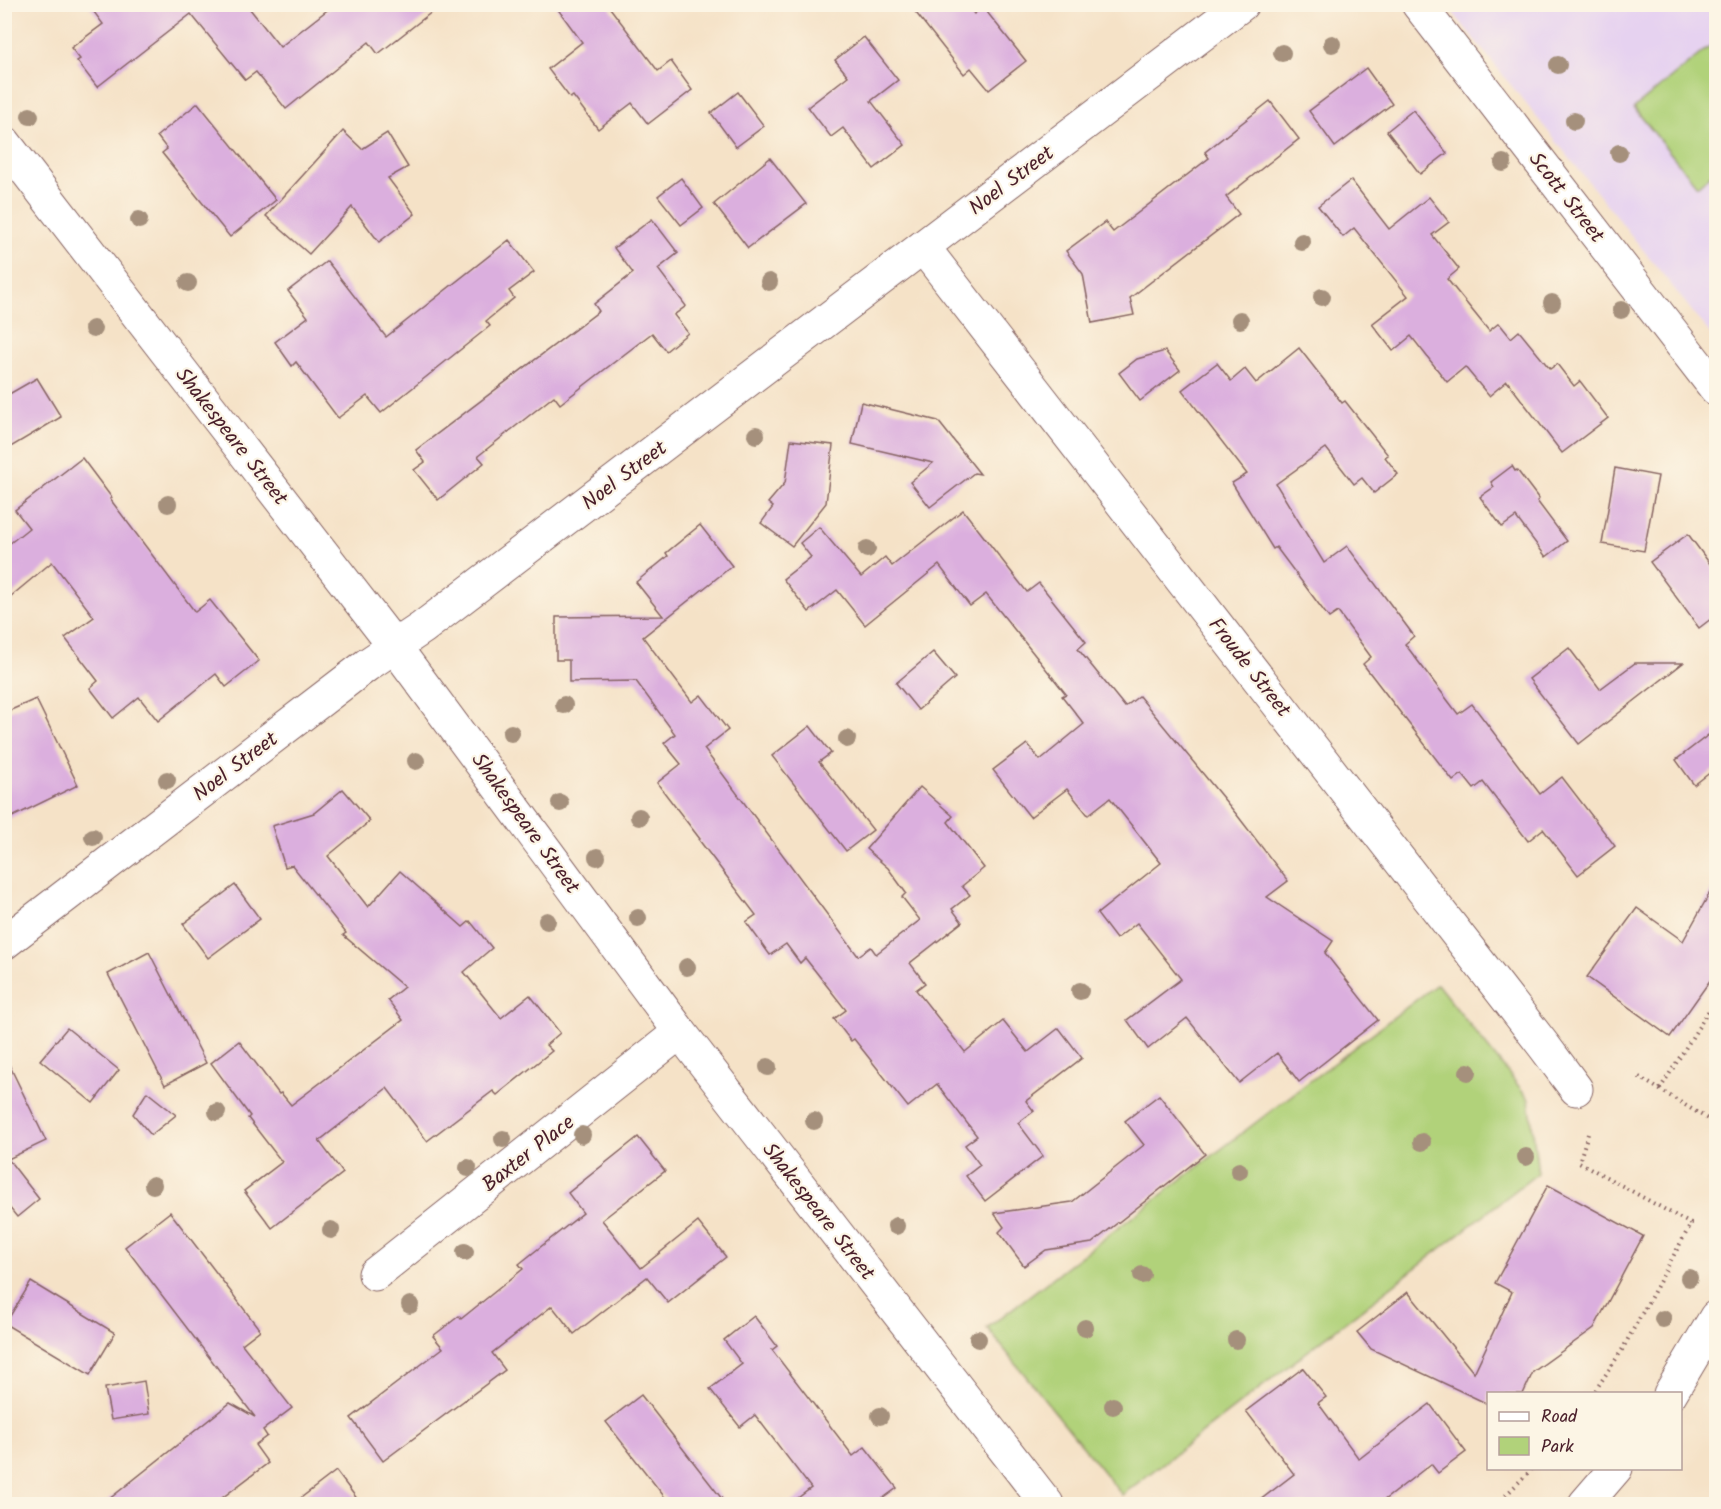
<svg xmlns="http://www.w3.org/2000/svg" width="1721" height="1509" font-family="Kalam,sans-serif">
  <rect width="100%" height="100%" fill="#fcf5e5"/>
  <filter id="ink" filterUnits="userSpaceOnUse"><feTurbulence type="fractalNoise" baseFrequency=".0167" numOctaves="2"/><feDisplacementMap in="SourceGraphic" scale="12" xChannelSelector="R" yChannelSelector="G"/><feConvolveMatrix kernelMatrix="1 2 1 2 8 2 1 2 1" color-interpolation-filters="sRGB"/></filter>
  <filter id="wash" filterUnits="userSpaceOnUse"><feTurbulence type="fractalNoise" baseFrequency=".008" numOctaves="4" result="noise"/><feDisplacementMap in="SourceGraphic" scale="24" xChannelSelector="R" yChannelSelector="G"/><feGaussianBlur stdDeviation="1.35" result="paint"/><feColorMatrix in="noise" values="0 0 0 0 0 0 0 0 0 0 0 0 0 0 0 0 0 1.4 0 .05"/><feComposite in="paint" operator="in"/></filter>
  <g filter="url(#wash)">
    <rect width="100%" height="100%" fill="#f5e2c7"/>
    <polygon fill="#e6d2f0" points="1447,5 1716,5 1716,341"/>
    <g fill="#b1d27a" stroke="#7e7852" stroke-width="1.5">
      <polygon points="1716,41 1716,170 1697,186 1634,108"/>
      <polygon points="1437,984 1529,1099 1538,1173 1122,1495 987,1328"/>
    </g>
    <g id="blocks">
      <g fill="#dbafde">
        <polygon points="88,4 246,4 280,47 335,4 442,4 378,54 369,42 286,109 256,72 245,80 191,14 97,87 77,61 80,59 71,48 103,24"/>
        <polygon points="554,4 607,4 658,71 671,61 692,90 648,124 632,103 598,129 573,96 570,98 548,69 582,42"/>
        <polygon points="909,4 966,4 974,14 983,7 1026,61 989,90 971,68 964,74"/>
        <polygon points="864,37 898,80 871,101 905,145 874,169 843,128 831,137 808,107 848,76 835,60"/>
        <polygon points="1366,68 1392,104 1335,147 1309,111"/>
        <polygon points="738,92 764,126 736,147 711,113"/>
        <polygon points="1270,101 1299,139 1226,197 1239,214 1130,298 1134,315 1092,323 1083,274 1066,251 1105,222 1113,232 1209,158 1205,152"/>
        <polygon points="198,103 276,200 230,237 162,153 167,149 157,136"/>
        <polygon points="1413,110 1447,153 1420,174 1387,131"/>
        <polygon points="343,131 362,149 387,133 408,167 388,178 415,214 379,242 352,207 309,254 266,216"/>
        <polygon points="770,158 806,204 748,248 714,204"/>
        <polygon points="681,178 703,208 681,225 658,196"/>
        <polygon points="1351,180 1389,229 1429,197 1449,222 1432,235 1459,269 1447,279 1489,331 1499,323 1511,338 1519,331 1550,369 1557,364 1574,386 1580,381 1608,418 1562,453 1507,381 1489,396 1465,367 1447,382 1411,336 1393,351 1372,324 1408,296 1354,228 1343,237 1318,206"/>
        <polygon points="652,219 678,253 658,269 686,306 674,315 688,333 666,351 652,333 560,404 554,396 478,456 484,463 438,500 414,470 425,462 416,450 599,311 594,304 633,273 614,248"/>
        <polygon points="509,240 534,272 509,291 514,298 486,321 490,326 381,413 367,396 338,418 296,362 292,366 275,342 308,317 288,291 327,261 386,337"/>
        <polygon points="1299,348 1342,403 1345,401 1388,455 1385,457 1398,474 1374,493 1362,478 1354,484 1326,448 1276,484 1324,563 1347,546 1414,636 1405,644 1458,714 1472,704 1540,794 1562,777 1615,846 1578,875 1543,829 1528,841 1483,782 1474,789 1462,774 1453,781 1363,664 1371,657 1338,612 1329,618 1276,547 1273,549 1232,483 1247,474 1182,390 1217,363 1231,381 1245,369 1256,383"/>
        <polygon points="1165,351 1180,370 1140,401 1119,373 1137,359"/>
        <polygon points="37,378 61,417 4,451 4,397"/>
        <polygon points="861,402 938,421 980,474 974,473 930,507 910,482 933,463 852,444"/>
        <polygon points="791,440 833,445 826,503 792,546 761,523 773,507 768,503 785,483"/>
        <polygon points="82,458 112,498 110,499 195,612 210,600 259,661 226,687 216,674 158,721 139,697 113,718 90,688 98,681 65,638 94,617 52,562 4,602 4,548 29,528 15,510"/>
        <polygon points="1512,466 1515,471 1517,470 1539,499 1537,501 1567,541 1546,557 1516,517 1502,527 1480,497 1494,487 1491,482"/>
        <polygon points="1615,468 1658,476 1644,551 1602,544"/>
        <polygon points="963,510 1027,592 1039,583 1086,642 1078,649 1125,707 1139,696 1237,815 1288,881 1267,897 1333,941 1325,953 1378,1020 1299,1082 1277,1053 1239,1083 1187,1018 1148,1049 1127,1020 1181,979 1137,923 1116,939 1097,914 1161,863 1110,798 1088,815 1067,789 1030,817 993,770 1027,744 1040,760 1084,724 1062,696 1066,694 986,594 970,606 939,565 865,625 837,590 809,612 783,579 811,557 800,543 819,527 861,577 885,557 892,566"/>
        <polygon points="700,525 732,566 643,637 692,702 701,695 728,730 704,749 858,956 871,947 876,954 920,920 902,897 906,893 888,868 866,849 920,787 953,816 948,822 984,868 962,886 970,895 952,909 962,922 910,963 925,983 916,990 965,1052 1003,1021 1028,1052 1059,1028 1082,1058 1026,1101 1034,1111 1018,1123 1043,1156 985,1201 966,1176 980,1165 965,1145 977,1136 937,1084 908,1107 854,1039 851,1041 834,1019 846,1010 805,958 800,963 786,944 770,955 746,922 756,915 699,840 700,839 657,783 681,764 664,743 675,734 636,681 569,682 569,660 556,660 556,617 663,616 636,582 668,556 666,553"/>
        <polygon points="1688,534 1716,572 1716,615 1699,628 1650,562"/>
        <polygon points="1569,648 1600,689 1635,663 1683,663 1579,744 1529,679"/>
        <polygon points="933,652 955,678 918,710 896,683"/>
        <polygon points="36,699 78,785 4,821 4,713"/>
        <polygon points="810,726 831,753 819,762 873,830 846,851 772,756"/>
        <polygon points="1716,729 1716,768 1694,785 1676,760"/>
        <polygon points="343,789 370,821 328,856 368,907 400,871 463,927 470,921 492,948 464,972 501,1018 530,995 560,1033 546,1045 552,1051 497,1095 493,1091 427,1141 387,1088 319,1141 343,1173 272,1228 244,1191 282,1162 248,1118 250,1116 211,1063 239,1041 279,1094 281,1093 291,1105 403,1020 388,1000 404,987 343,935 346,933 292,865 285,867 272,826 314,813"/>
        <polygon points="1716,882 1716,972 1670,1037 1587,977 1637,908 1683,941"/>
        <polygon points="235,885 260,919 208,958 183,924"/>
        <polygon points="149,952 206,1063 165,1085 108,974"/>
        <polygon points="67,1028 119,1070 93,1103 40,1060"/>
        <polygon points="4,1054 46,1141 8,1159 39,1199 17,1217 4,1201"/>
        <polygon points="147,1092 176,1115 151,1135 133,1114"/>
        <polygon points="1159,1095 1205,1154 1092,1243 1046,1250 1024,1266 999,1232 1004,1227 994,1213 1072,1202 1144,1145 1125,1121"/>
        <polygon points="638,1137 665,1171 602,1220 641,1268 698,1222 726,1257 668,1303 647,1277 574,1334 552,1306 492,1353 505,1370 383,1461 351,1418 443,1348 433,1336 459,1316 461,1319 523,1269 519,1264 583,1213 568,1193"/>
        <polygon points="1548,1185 1643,1236 1594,1328 1533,1372 1523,1394 1488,1394 1488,1404 1371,1349 1357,1332 1408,1292 1474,1373 1512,1292 1495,1283"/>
        <polygon points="170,1212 260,1330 242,1344 292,1408 263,1430 267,1436 255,1445 268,1463 214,1504 103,1504 230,1403 255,1417 125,1247"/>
        <polygon points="31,1282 115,1333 90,1375 5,1324"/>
        <polygon points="754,1316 777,1346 772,1350 853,1456 865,1447 897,1488 875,1504 790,1504 811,1488 755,1415 740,1427 710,1389 742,1364 724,1340"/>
        <polygon points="1303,1368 1326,1397 1318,1403 1359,1459 1430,1404 1466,1452 1438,1473 1431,1464 1379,1504 1255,1504 1294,1474 1246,1411"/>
        <polygon points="144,1381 149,1414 111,1420 105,1388"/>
        <polygon points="641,1395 726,1504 670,1504 606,1422"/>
        <polygon points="336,1471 361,1504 293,1504"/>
      </g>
    </g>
  </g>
  <g filter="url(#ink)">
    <use href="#blocks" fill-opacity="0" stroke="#866362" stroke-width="1.5"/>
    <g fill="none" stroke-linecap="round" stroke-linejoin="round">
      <defs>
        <g id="minor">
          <polyline points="1418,4 1716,389"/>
          <polyline points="4,142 395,647 680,1032 1047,1504"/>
          <polyline points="923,247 1544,1046 1576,1089"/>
          <polyline points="4,943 367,665 422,628 1242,4"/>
          <polyline points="375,1274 680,1032"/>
          <polyline points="1670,1394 1716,1317"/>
          <polyline points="1585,1504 1616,1468"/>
        </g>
      </defs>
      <use href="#minor" stroke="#866362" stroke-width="35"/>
      <g stroke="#866362" stroke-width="4" stroke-dasharray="1.5 4.5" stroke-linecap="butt">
        <polyline points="1639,1077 1716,1124"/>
        <polyline points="1660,1089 1716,999"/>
        <polyline points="1588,1134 1579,1162 1691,1224 1622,1350 1593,1394"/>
        <polyline points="1497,1504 1533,1468"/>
      </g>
      <use href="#minor" stroke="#fff" stroke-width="33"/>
    </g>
    <g fill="#a5907c">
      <circle cx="1332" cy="44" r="9"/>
      <circle cx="1282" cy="53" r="9"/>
      <circle cx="1558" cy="65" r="9"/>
      <circle cx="30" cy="116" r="9"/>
      <circle cx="1574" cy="121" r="9"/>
      <circle cx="1619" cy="153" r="9"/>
      <circle cx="1503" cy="163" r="9"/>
      <circle cx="139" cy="220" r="9"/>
      <circle cx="1302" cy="242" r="9"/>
      <circle cx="769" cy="282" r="9"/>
      <circle cx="188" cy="283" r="9"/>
      <circle cx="1322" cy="297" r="9"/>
      <circle cx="1552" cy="303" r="9"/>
      <circle cx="1621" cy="310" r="9"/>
      <circle cx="1240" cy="320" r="9"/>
      <circle cx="93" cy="329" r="9"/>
      <circle cx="756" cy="435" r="9"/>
      <circle cx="168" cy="504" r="9"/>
      <circle cx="867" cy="549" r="9"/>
      <circle cx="564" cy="705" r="9"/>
      <circle cx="511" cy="733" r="9"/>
      <circle cx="847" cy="739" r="9"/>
      <circle cx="416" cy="761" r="9"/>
      <circle cx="167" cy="780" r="9"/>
      <circle cx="560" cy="803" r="9"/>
      <circle cx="639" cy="817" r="9"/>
      <circle cx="93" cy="837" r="9"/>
      <circle cx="597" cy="857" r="9"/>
      <circle cx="638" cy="918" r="9"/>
      <circle cx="547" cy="921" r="9"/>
      <circle cx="687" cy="967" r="9"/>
      <circle cx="1080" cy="991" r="9"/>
      <circle cx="768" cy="1067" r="9"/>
      <circle cx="1468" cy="1072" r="9"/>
      <circle cx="217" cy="1112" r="9"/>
      <circle cx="814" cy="1121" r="9"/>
      <circle cx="582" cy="1135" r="9"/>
      <circle cx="503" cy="1139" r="9"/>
      <circle cx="1422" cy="1142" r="9"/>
      <circle cx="1526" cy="1157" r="9"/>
      <circle cx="468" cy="1168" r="9"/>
      <circle cx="1239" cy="1171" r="9"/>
      <circle cx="153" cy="1185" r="9"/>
      <circle cx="896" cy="1226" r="9"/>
      <circle cx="331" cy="1230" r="9"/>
      <circle cx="465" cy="1252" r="9"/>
      <circle cx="1142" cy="1275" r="9"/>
      <circle cx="1689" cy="1278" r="9"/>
      <circle cx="410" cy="1305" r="9"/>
      <circle cx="1663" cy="1319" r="9"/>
      <circle cx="1085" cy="1328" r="9"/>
      <circle cx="978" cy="1339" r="9"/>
      <circle cx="1236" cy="1340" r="9"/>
      <circle cx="1113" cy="1406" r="9"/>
      <circle cx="880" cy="1416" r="9"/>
    </g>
  </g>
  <g text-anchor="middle" stroke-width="4.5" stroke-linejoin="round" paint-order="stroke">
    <g font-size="21" fill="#4a1f2b" stroke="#fcf5e5">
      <text transform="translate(1011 180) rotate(-37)" y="7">Noel Street</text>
      <text transform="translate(1567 197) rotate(52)" y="7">Scott Street</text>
      <text transform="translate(232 436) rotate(52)" y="7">Shakespeare Street</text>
      <text transform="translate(624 475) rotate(-37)" y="7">Noel Street</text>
      <text transform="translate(1250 667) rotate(52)" y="7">Froude Street</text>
      <text transform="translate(235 766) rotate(-37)" y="7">Noel Street</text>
      <text transform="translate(526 823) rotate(54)" y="7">Shakespeare Street</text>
      <text transform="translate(528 1153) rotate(-38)" y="7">Baxter Place</text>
      <text transform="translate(819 1211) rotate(52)" y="7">Shakespeare Street</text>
    </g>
  </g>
  <rect width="1721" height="1509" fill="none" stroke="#fcf5e5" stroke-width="24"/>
  <rect x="1487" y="1392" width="195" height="78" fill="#fcf5e5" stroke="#b59f9b" stroke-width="1.5"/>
  <rect x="1499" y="1412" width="30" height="9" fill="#ffffff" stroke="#b59f9b" stroke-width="1.5"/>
  <text x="1541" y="1422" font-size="18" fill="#4a1f2b">Road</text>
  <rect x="1499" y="1437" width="30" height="18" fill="#b1d27a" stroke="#b59f9b" stroke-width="1.5"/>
  <text x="1541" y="1452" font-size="18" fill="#4a1f2b">Park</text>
</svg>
